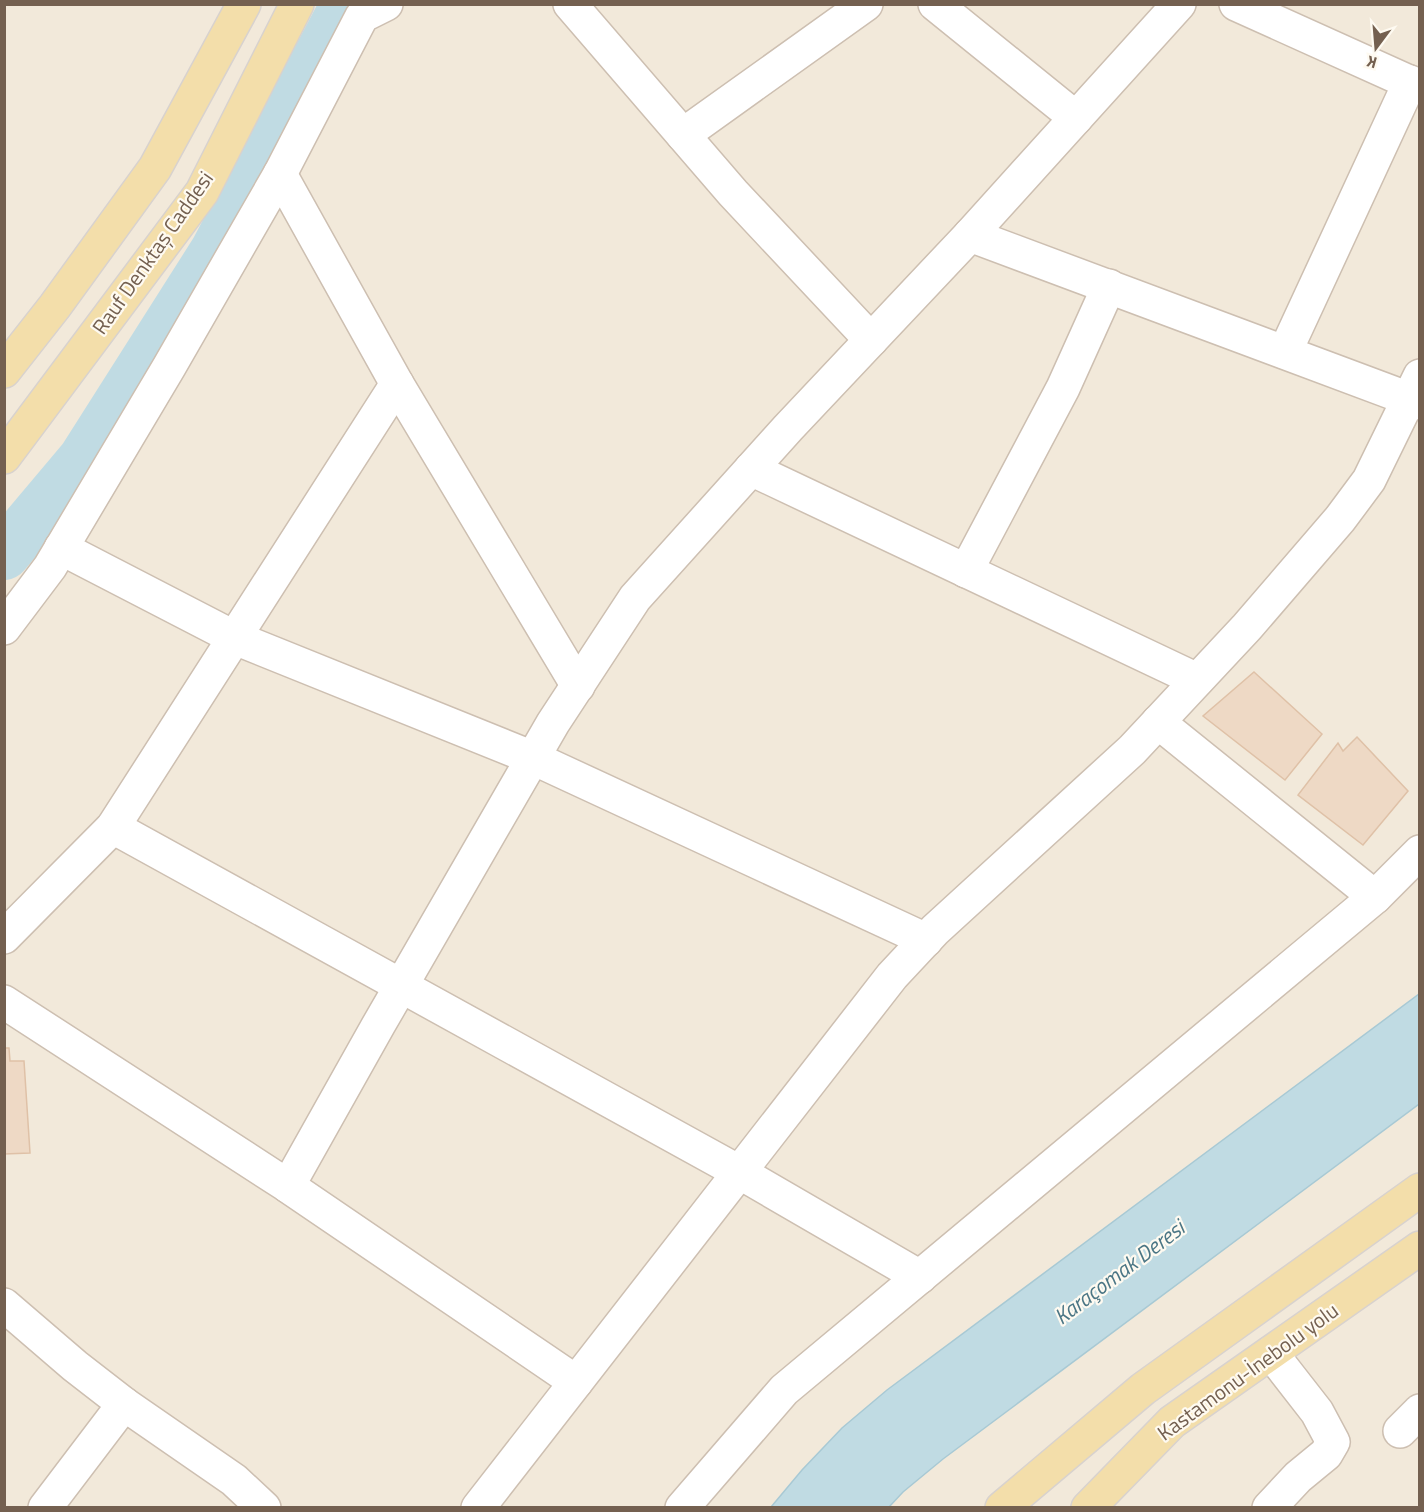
<svg xmlns="http://www.w3.org/2000/svg" width="1424" height="1512" font-family="'Titillium Web',sans-serif">
  <rect width="100%" height="100%" fill="#fbf6eb"/>
  <rect fill="#f2e9da" x="5" y="5" width="1414" height="1502"/>
  <polygon fill="#c0dbe3" stroke="#a8c9d4" stroke-width="1.5" points="1419,994 1419,1104 943,1459 903,1492 889,1507 771,1507 802,1470 842,1428 887,1390"/>
  <g fill="none" stroke-linecap="round" stroke-linejoin="round">
    <polyline stroke="#c0dbe3" stroke-width="52" points="4,554 84,459 216,251 347,4"/>
  </g>
  <g fill="#eed9c5" stroke="#dfc1a7" stroke-width="1.5">
    <polygon points="1254,672 1322,734 1285,780 1203,716"/>
    <polygon points="1357,737 1408,791 1363,845 1298,795 1338,743 1343,751"/>
    <polygon points="4,1048 9,1048 10,1061 24,1061 30,1153 4,1154"/>
  </g>
  <g fill="none" stroke-linecap="round" stroke-linejoin="round">
    <defs>
      <g id="minor">
        <polyline points="570,4 733,193 871,340"/>
        <polyline points="935,4 1076,118"/>
        <polyline points="1236,4 1420,87"/>
        <polyline points="683,135 866,4"/>
        <polyline points="280,174 397,384 578,686"/>
        <polyline points="970,235 1420,403"/>
        <polyline points="1285,352 1410,82"/>
        <polyline points="751,469 1197,680"/>
        <polyline points="61,548 235,638 533,758 926,940"/>
        <polyline points="966,571 1063,388 1109,286"/>
        <polyline points="4,628 50,567 169,367 280,174 362,16 386,4"/>
        <polyline points="1158,722 1375,897"/>
        <polyline points="113,827 739,1172 920,1277"/>
        <polyline points="4,937 113,827 397,384"/>
        <polyline points="4,1002 288,1186"/>
        <polyline points="4,1305 75,1366 124,1404 45,1508"/>
        <polyline points="576,1382 288,1186 379,1024 553,723 635,598 788,428 970,235 1179,4"/>
        <polyline points="124,1404 234,1480 264,1508"/>
        <polyline points="1400,1431 1420,1411"/>
        <polyline points="478,1508 892,976 935,930 1132,750 1247,627 1340,519 1369,480 1420,376"/>
        <polyline points="682,1508 784,1390 1375,897 1420,852"/>
        <polyline points="1269,1508 1298,1477 1326,1454 1333,1442 1317,1412 1271,1353"/>
      </g>
      <g id="major">
        <polyline points="4,371 55,306 155,168 244,4"/>
        <polyline points="4,457 202,192 297,4"/>
        <polyline points="1002,1508 1143,1389 1420,1190"/>
        <polyline points="1088,1508 1172,1422 1420,1248"/>
      </g>
    </defs>
    <use href="#minor" stroke="#cdbfb1" stroke-width="36"/>
    <use href="#major" stroke="#d8d2ce" stroke-width="36"/>
    <use href="#minor" stroke="#fff" stroke-width="33"/>
    <use href="#major" stroke="#f3deaa" stroke-width="33"/>
  </g>
  <g text-anchor="middle" stroke-width="4.5" stroke-linejoin="round" paint-order="stroke">
    <g font-size="21" fill="#746050" stroke="#fefaf1">
      <text transform="translate(153 253) rotate(-55)" y="7">Rauf Denktaş Caddesi</text>
      <text transform="translate(1248 1372) rotate(-36)" y="7">Kastamonu-İnebolu yolu</text>
    </g>
    <g font-size="22" font-style="italic" fill="#4b7685" stroke="#fefaf1">
      <text transform="translate(1119 1272) rotate(-37)" y="8">Karaçomak Deresi</text>
    </g>
  </g>
  <rect width="1424" height="1512" fill="none" stroke="#746050" stroke-width="12"/>
  <g transform="translate(1376 48) rotate(196)" stroke="#fefaf1" stroke-width="4.5" paint-order="stroke">
  <path d="M0-4.5L10 22L0 15L-10 22Z" fill="#746050"/>
  <text y="-9" font-size="16" font-weight="bold" text-anchor="middle" fill="#746050">K</text>
  </g>
</svg>
